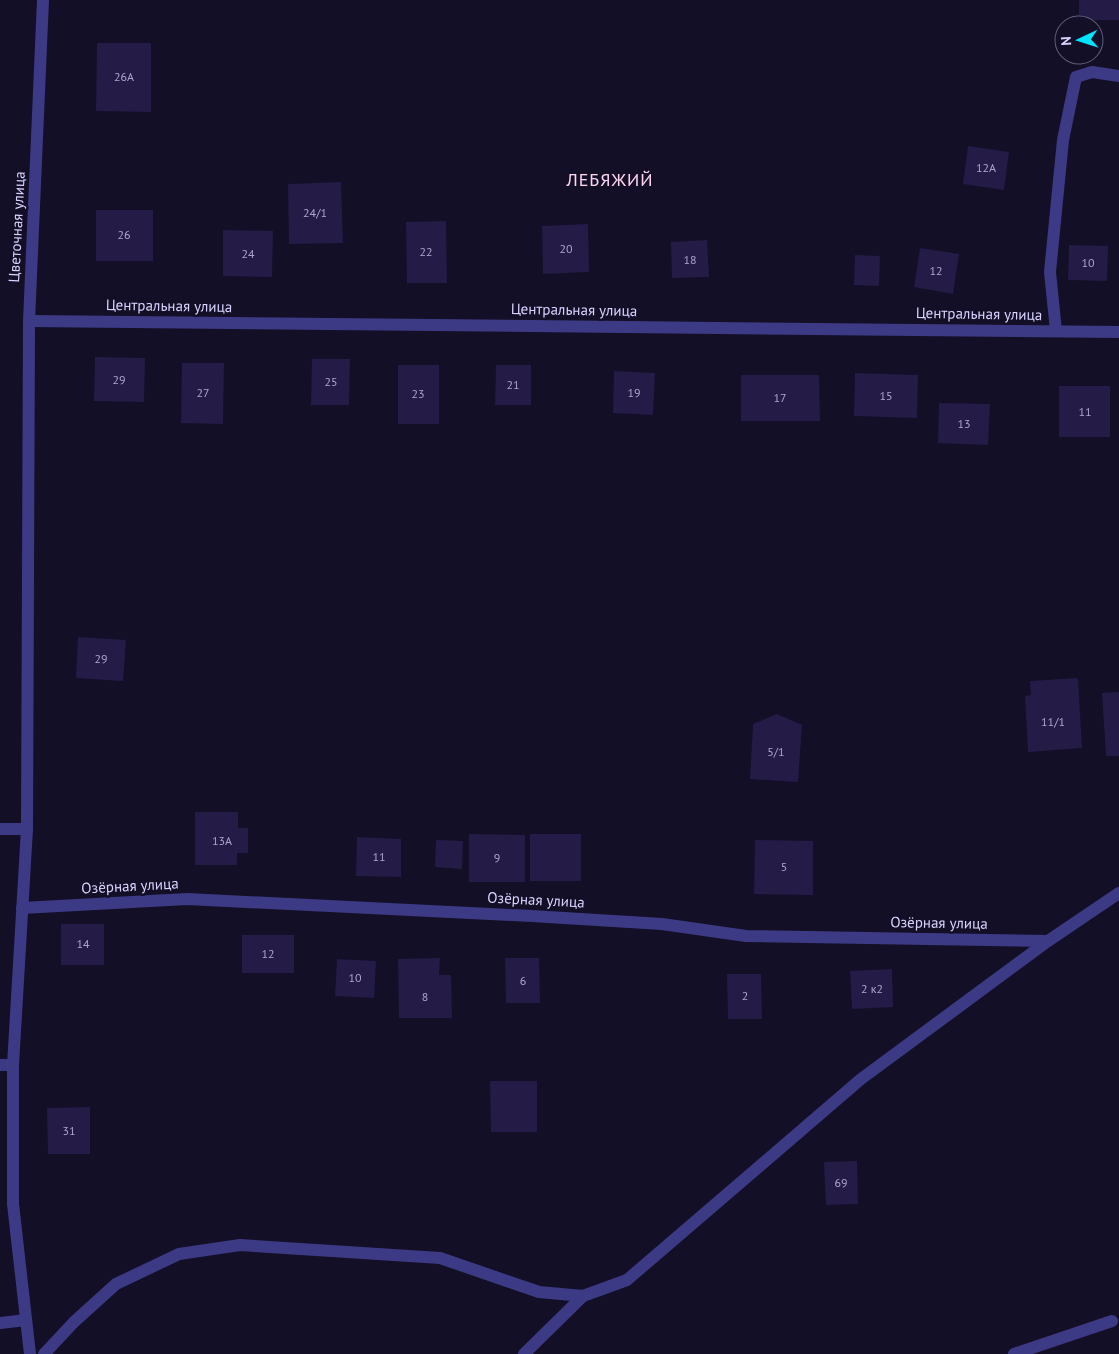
<svg xmlns="http://www.w3.org/2000/svg" width="1119" height="1354" font-family="'PT Sans',sans-serif">
  <rect width="100%" height="100%" fill="#130f26"/>
  <g fill="#241b47">
    <rect x="1079" y="0" width="40" height="20"/>
    <polygon points="97,43 151,43 151,112 96,111"/>
    <polygon points="968,146 1009,152 1004,190 963,184"/>
    <polygon points="341,182 343,243 289,244 288,184"/>
    <rect x="96" y="210" width="57" height="51"/>
    <polygon points="446,221 447,283 407,283 406,222"/>
    <polygon points="588,224 589,272 543,274 542,226"/>
    <polygon points="223,230 273,231 272,277 223,276"/>
    <polygon points="707,240 709,277 672,278 671,242"/>
    <polygon points="1069,245 1108,246 1107,281 1068,280"/>
    <polygon points="920,248 959,254 953,294 914,287"/>
    <polygon points="855,255 880,256 879,286 854,285"/>
    <polygon points="95,357 145,358 144,402 94,401"/>
    <polygon points="312,359 350,359 349,405 311,405"/>
    <polygon points="182,363 224,363 223,424 181,423"/>
    <rect x="398" y="365" width="41" height="59"/>
    <polygon points="496,365 531,365 531,405 495,405"/>
    <polygon points="614,371 655,373 653,415 613,413"/>
    <polygon points="855,373 918,375 917,418 854,416"/>
    <polygon points="741,375 819,375 820,421 741,421"/>
    <rect x="1059" y="386" width="51" height="51"/>
    <polygon points="939,403 990,404 988,445 938,443"/>
    <polygon points="78,637 126,640 123,681 76,678"/>
    <polygon points="1078,678 1082,748 1028,752 1025,696 1031,695 1030,681"/>
    <polygon points="1119,692 1119,756 1106,756 1102,693"/>
    <polygon points="777,714 802,725 798,782 750,779 753,724"/>
    <polygon points="195,812 238,812 238,828 248,828 248,853 237,853 237,865 195,865"/>
    <polygon points="469,834 525,835 525,882 469,882"/>
    <rect x="530" y="834" width="51" height="47"/>
    <polygon points="357,837 401,839 401,877 356,876"/>
    <polygon points="436,840 463,841 462,869 435,867"/>
    <polygon points="755,840 813,841 813,895 754,894"/>
    <rect x="61" y="924" width="43" height="41"/>
    <rect x="242" y="935" width="52" height="38"/>
    <polygon points="440,958 439,975 451,975 452,1018 399,1018 398,959"/>
    <polygon points="505,958 539,958 540,1003 506,1003"/>
    <polygon points="337,959 376,961 374,998 335,996"/>
    <polygon points="892,969 893,1007 852,1009 850,971"/>
    <polygon points="727,974 761,974 762,1019 728,1019"/>
    <polygon points="490,1081 537,1081 537,1132 491,1132"/>
    <polygon points="90,1107 90,1154 48,1154 47,1108"/>
    <polygon points="857,1161 858,1204 826,1205 824,1162"/>
  </g>
  <g fill="none" stroke-linecap="round" stroke-linejoin="round">
    <g stroke="#3d3a85" stroke-width="12">
      <polyline points="1056,331 1050,272 1063,140 1076,77 1092,72 1119,76"/>
      <polyline points="22,908 187,899 532,916 662,924 746,936 1048,941"/>
    </g>
    <g stroke="#3d3a85" stroke-width="12">
      <polyline points="29,321 1119,332"/>
      <polyline points="0,829 27,829"/>
      <polyline points="0,1065 13,1065"/>
      <polyline points="0,1323 26,1320"/>
      <polyline points="30,1354 13,1204 13,1065 27,829 29,321 43,0"/>
      <polyline points="44,1354 74,1322 116,1284 179,1254 240,1245 440,1258 539,1292 583,1296 627,1280 861,1079 1048,941 1119,893"/>
      <polyline points="524,1354 583,1296"/>
      <polyline points="1014,1354 1112,1321"/>
    </g>
  </g>
  <g text-anchor="middle" stroke-width="5" stroke-linejoin="round" paint-order="stroke">
    <g font-size="12" fill="#aca6d1">
      <text x="124" y="81">26А</text>
      <text x="986" y="172">12А</text>
      <text x="315" y="217">24/1</text>
      <text x="124" y="239">26</text>
      <text x="566" y="253">20</text>
      <text x="426" y="256">22</text>
      <text x="248" y="258">24</text>
      <text x="690" y="264">18</text>
      <text x="1088" y="267">10</text>
      <text x="936" y="275">12</text>
      <text x="119" y="384">29</text>
      <text x="331" y="386">25</text>
      <text x="513" y="389">21</text>
      <text x="203" y="397">27</text>
      <text x="634" y="397">19</text>
      <text x="418" y="398">23</text>
      <text x="886" y="400">15</text>
      <text x="780" y="402">17</text>
      <text x="1085" y="416">11</text>
      <text x="964" y="428">13</text>
      <text x="101" y="663">29</text>
      <text x="1053" y="726">11/1</text>
      <text x="776" y="756">5/1</text>
      <text x="222" y="845">13А</text>
      <text x="379" y="861">11</text>
      <text x="497" y="862">9</text>
      <text x="784" y="871">5</text>
      <text x="83" y="948">14</text>
      <text x="268" y="958">12</text>
      <text x="355" y="982">10</text>
      <text x="523" y="985">6</text>
      <text x="872" y="993">2 к2</text>
      <text x="745" y="1000">2</text>
      <text x="425" y="1001">8</text>
      <text x="69" y="1135">31</text>
      <text x="841" y="1187">69</text>
    </g>
    <g font-size="15" fill="#d9d4ff" stroke="#130f26">
      <text transform="translate(17 227) rotate(-87)" y="5">Цветочная улица</text>
      <text transform="translate(169 306) rotate(1)" y="5">Центральная улица</text>
      <text transform="translate(574 310) rotate(1)" y="5">Центральная улица</text>
      <text transform="translate(979 314) rotate(1)" y="5">Центральная улица</text>
      <text transform="translate(130 886) rotate(-3)" y="5">Озёрная улица</text>
      <text transform="translate(536 900) rotate(3)" y="5">Озёрная улица</text>
      <text transform="translate(939 923) rotate(1)" y="5">Озёрная улица</text>
    </g>
    <g font-size="18" letter-spacing="1" fill="#ffd6f0" stroke="#130f26">
      <text x="610" y="186">ЛЕБЯЖИЙ</text>
    </g>
  </g>
  <g transform="translate(1079 40) rotate(266)"><circle r="24" fill="#130f26" stroke="#625e7d"/>
  <path d="M0-4L9 19L0 12L-9 19Z" fill="#00e5ff"/>
  <text y="-8" font-size="14" font-weight="bold" text-anchor="middle" fill="#d9d4ff">N</text>
  </g>
</svg>
